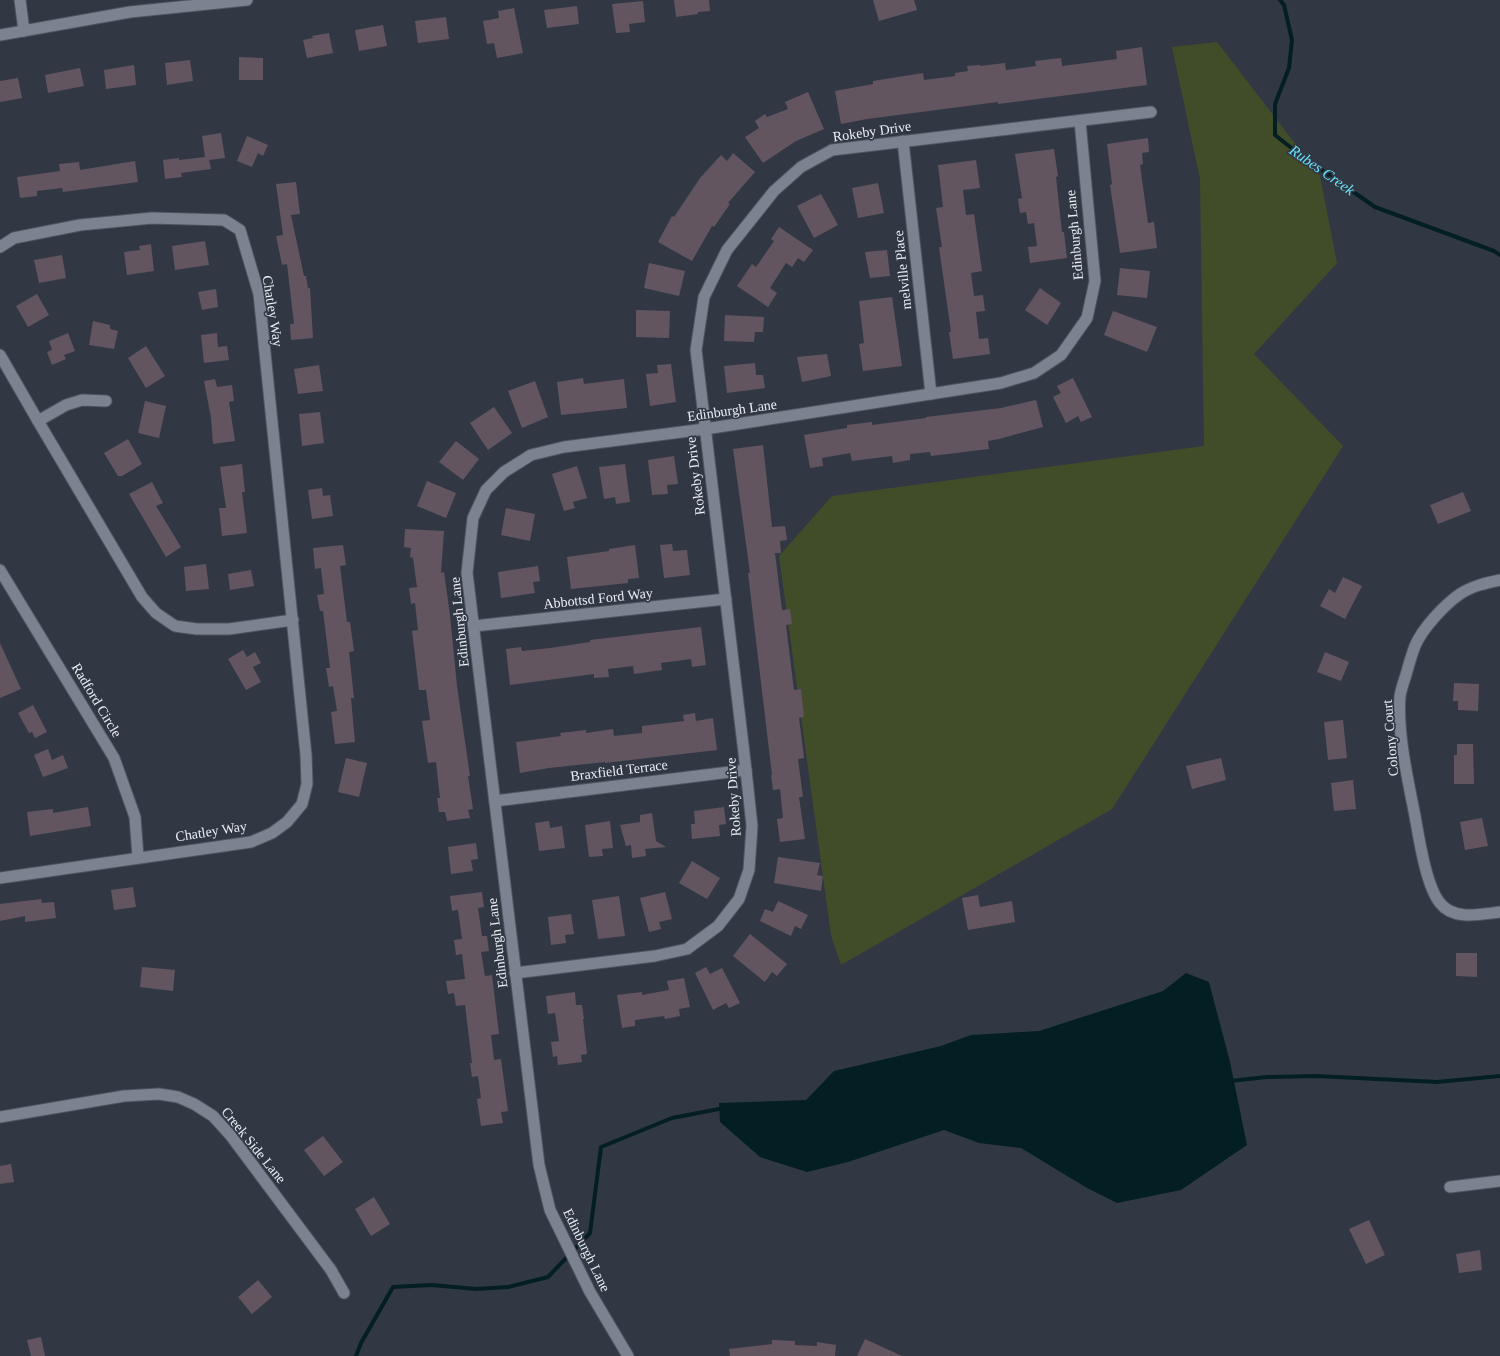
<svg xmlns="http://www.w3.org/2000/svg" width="1500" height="1356" font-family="Georgia,serif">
  <rect width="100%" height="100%" fill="#313844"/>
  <polygon fill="#414d29" points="1217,42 1320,176 1337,263 1254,354 1343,446 1112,809 841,965 831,935 779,556 832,496 1204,446 1200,179 1172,47"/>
  <polygon fill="#041f24" points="1186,973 1209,982 1230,1062 1247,1145 1181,1190 1117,1203 1087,1188 1021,1148 979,1143 944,1130 848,1162 807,1172 760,1157 720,1122 719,1103 806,1100 834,1071 941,1046 971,1035 1039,1031 1163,991"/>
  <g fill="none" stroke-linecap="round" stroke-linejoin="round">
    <g stroke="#041f24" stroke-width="4">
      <polyline points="1280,0 1284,5 1292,40 1289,68 1275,104 1275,135 1299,154 1375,207 1494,251 1500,255"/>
      <polyline points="1230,1081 1267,1077 1317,1076 1437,1082 1500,1076"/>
      <polyline points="356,1356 361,1343 393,1287 432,1285 476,1289 508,1287 548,1277 590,1233 601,1147 672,1118 724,1108"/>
    </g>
  </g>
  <g fill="#625560">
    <polygon points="674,0 709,0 710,11 698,12 698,14 676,17"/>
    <polygon points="873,0 914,0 917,10 879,21"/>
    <polygon points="643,1 645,22 629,24 630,32 616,33 612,4"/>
    <polygon points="577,6 579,24 547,28 544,10"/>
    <polygon points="514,8 523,53 497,58 494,43 487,44 483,21 499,18 498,11"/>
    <polygon points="446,17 449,39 418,43 415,21"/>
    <polygon points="383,25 387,46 359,51 355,30"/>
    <polygon points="329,33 333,53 307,58 303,40 313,38 312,36"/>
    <polygon points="1142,47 1147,85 998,104 998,102 867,119 841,124 835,91 873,84 873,81 923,73 924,80 955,76 955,73 968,71 967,66 980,65 980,66 1005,63 1006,70 1036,66 1035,61 1061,58 1062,66 1117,59 1116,51"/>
    <polygon points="239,57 263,58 263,80 239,80"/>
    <polygon points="190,60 193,81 167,85 165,63"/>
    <polygon points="134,65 136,85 106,89 104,70"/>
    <polygon points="80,68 84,86 48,93 45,75"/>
    <polygon points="18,78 22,98 0,102 0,81"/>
    <polygon points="808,92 824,129 796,141 763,163 745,137 759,128 755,121 765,114 767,117 788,109 785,102"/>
    <polygon points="221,133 225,158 209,160 211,169 181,173 182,177 165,179 163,160 179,158 179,160 205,157 202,136"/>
    <polygon points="247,136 268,145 263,156 258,153 252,167 237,161"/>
    <polygon points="1148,138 1149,152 1142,153 1143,164 1140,165 1148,223 1154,222 1157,248 1120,253 1110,185 1112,184 1107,144"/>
    <polygon points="1054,149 1058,176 1056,177 1062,232 1064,232 1067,258 1030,263 1028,247 1037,246 1034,223 1028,224 1026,212 1020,213 1018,199 1022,198 1015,154"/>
    <polygon points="733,153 755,172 728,203 730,204 714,227 712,226 692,261 658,242 672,216 674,217 700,178 721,155 727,161"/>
    <polygon points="976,160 980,188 963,190 966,215 974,214 982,271 971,273 974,296 983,295 985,311 976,312 979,339 988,338 990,354 953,359 949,332 951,332 939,247 942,247 936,208 943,207 938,165"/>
    <polygon points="135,161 138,182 63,192 62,188 37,191 37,196 20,198 17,177 60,171 59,164 79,162 80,170"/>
    <polygon points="296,182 300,214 291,215 304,276 306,276 308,288 310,288 313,338 291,340 290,324 294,324 287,264 282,265 276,236 283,235 276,184"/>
    <polygon points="878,183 884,213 858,218 852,188"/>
    <polygon points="821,194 838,225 814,238 797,206"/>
    <polygon points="779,227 813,250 804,262 798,258 792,267 786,263 770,288 777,293 768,307 737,286 752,264 756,267 774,241 771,239"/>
    <polygon points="205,241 209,265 175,270 172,246"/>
    <polygon points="151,244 154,271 127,275 124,252 140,250 139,246"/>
    <polygon points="887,250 890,276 870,278 865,252"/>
    <polygon points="62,255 66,278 39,283 34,260"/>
    <polygon points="649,263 685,271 679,296 644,288"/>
    <polygon points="1120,268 1150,271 1147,298 1117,295"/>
    <polygon points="1040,288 1061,303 1047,325 1025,310"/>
    <polygon points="216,289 218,307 202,310 198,292"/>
    <polygon points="37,294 49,315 28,327 16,306"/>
    <polygon points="892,297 902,366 863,371 859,344 864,343 859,301"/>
    <polygon points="636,310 670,311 669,338 636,337"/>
    <polygon points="1113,311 1157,327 1147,352 1104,335"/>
    <polygon points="725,315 764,317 763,332 755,332 754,342 724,341"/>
    <polygon points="93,321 110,325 110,329 118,331 114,349 89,345"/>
    <polygon points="68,333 75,351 64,355 66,359 52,365 47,352 52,350 49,341"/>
    <polygon points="217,333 218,347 227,346 229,360 204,363 201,335"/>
    <polygon points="146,346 165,376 146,388 128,358"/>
    <polygon points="827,354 831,376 802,382 797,357"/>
    <polygon points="755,363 756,375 763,375 765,388 727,393 724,366"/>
    <polygon points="671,364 676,402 650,406 646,374 658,373 657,365"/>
    <polygon points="319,365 323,391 298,394 294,369"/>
    <polygon points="583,378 584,384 624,379 627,408 561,415 557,382"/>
    <polygon points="1073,378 1092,417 1081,422 1078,416 1066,423 1053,397 1061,393 1057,386"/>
    <polygon points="215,379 217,387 232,385 234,401 229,402 235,441 213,444 211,418 204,381"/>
    <polygon points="535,381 548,417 522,428 508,391"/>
    <polygon points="1036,400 1043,427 999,439 988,441 989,449 931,456 930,452 910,454 910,460 893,463 892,456 852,461 850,453 822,458 823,466 810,468 804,435 847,428 847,425 872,422 872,425 926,418 926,417 1001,408"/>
    <polygon points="145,401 166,406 159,438 138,433"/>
    <polygon points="494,407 512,433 488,450 470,423"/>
    <polygon points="320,412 324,443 302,446 299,414"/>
    <polygon points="128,439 142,464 122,476 118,476 104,453"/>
    <polygon points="456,441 479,459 463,480 439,462"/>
    <polygon points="763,445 772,527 785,526 787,540 780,541 781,553 775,553 782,610 790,609 792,624 786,625 794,690 801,689 804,717 799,718 804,758 798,759 803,797 799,797 805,839 780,842 777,819 783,818 780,789 773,790 771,775 772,775 748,573 750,573 733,449"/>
    <polygon points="674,456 678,484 667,485 668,494 652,495 648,460"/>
    <polygon points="242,464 245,492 242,492 247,533 222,536 219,508 226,508 220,467"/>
    <polygon points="625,464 630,502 616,504 615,497 604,499 599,467"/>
    <polygon points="577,466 587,498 573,502 575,508 564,511 552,474"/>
    <polygon points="427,481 456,493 446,518 417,506"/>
    <polygon points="152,482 163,503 156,506 181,547 166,557 129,494"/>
    <polygon points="322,488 323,496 330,495 333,516 312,519 308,490"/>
    <polygon points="1463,492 1471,511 1438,524 1430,505"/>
    <polygon points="506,508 535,514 530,541 501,535"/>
    <polygon points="405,529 444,531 441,573 444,572 450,615 457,686 470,776 468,776 473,809 468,810 470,818 447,821 445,812 439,812 437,798 440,798 436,762 428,763 422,721 430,720 426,690 419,690 412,631 418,630 415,603 411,604 409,588 417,587 413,558 410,557 411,548 404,547"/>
    <polygon points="672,544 673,551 687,550 690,575 664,578 660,545"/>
    <polygon points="343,545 346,565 340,566 347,622 350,622 354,651 349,652 354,698 351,698 355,742 335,744 331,712 337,711 333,686 329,687 326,668 330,668 323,611 320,611 317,595 324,594 321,568 315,569 313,548"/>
    <polygon points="635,545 639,578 628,579 628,583 571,589 567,557 609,551 609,549"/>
    <polygon points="206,564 209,589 186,591 184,567"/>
    <polygon points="538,566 540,581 533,582 535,593 501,598 498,572"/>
    <polygon points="251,570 254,586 230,590 228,574"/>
    <polygon points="1343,577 1362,586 1345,619 1320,606 1329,589 1335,593"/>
    <polygon points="701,627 706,665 692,667 691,659 661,663 662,670 634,674 633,666 608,669 609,677 594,678 594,674 510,685 506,649 521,647 522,651 550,648 590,642 590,640"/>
    <polygon points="0,643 21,689 0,698"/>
    <polygon points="243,650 247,657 255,652 261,663 253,667 261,682 246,690 228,659"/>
    <polygon points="1325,652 1349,662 1341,681 1317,672"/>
    <polygon points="1454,683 1479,684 1478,711 1458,710 1458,701 1453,701"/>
    <polygon points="33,705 47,732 35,738 32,732 29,733 18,713"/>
    <polygon points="695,713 696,721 713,718 717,750 605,763 605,762 549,768 520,773 516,742 561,736 560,733 586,730 586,733 613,729 614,736 642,733 642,726 684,721 683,715"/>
    <polygon points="1343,720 1347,758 1328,760 1324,722"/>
    <polygon points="1457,744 1473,744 1474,784 1454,784 1454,755 1457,755"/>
    <polygon points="48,749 52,760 63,755 68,768 43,777 34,755"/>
    <polygon points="346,758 367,763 359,797 338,792"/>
    <polygon points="1221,758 1226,780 1192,789 1186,766"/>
    <polygon points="1353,780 1356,809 1334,811 1331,783"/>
    <polygon points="88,807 91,826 30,836 27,812 53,809 53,813"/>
    <polygon points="724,807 726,824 719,825 720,836 692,839 691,824 695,824 694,811"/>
    <polygon points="652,813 656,841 666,847 645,849 646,856 632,858 631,845 626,846 620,825 640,822 640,815"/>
    <polygon points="1482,818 1488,846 1465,850 1460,822"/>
    <polygon points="549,821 550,828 562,826 565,848 539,851 535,823"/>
    <polygon points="610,821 613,848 602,849 603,856 589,857 585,825"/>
    <polygon points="476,843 478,859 471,860 473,871 451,874 448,847"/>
    <polygon points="778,857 820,863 817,875 823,876 821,891 774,883"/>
    <polygon points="692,861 720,878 707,899 679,883"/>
    <polygon points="133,887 136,907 114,910 111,890"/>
    <polygon points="482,892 484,907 478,908 482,936 487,936 489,951 481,952 485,976 492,975 499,1034 491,1035 494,1060 501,1059 508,1111 501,1112 503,1123 481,1126 477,1099 481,1098 478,1076 472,1077 470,1063 472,1063 465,1005 456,1006 454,993 448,994 446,981 465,979 462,954 456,955 454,940 462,939 458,910 452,911 450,896"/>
    <polygon points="665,892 672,919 659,922 661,929 649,932 640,898"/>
    <polygon points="978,895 980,907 1012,901 1015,922 968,930 962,898"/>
    <polygon points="619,896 625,936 598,939 592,900"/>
    <polygon points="41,899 42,903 54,902 56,918 25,922 25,916 0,921 0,904"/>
    <polygon points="778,901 808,915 801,929 795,926 791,936 760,921 765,909 773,912"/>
    <polygon points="571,914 574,934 565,935 566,943 551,945 548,917"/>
    <polygon points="750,934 787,964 777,976 772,972 765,982 733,956"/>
    <polygon points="1456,953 1477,953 1477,977 1456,976"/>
    <polygon points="142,967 175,970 173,991 140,987"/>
    <polygon points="706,967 710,974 722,968 740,1003 729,1008 726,1003 713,1010 695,973"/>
    <polygon points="684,978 690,1007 679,1009 680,1016 665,1019 664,1016 635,1020 635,1026 622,1028 617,995 642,992 642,995 669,990 667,981"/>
    <polygon points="575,992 576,1005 582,1005 584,1019 583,1019 587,1054 581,1055 582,1062 558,1065 557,1056 553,1057 551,1042 559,1041 555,1013 548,1014 546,996"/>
    <polygon points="323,1136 343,1162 324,1176 304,1150"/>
    <polygon points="11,1164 14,1182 0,1184 0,1166"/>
    <polygon points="374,1197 390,1224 371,1236 355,1209"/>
    <polygon points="1369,1220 1385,1255 1366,1264 1349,1229"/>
    <polygon points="1480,1250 1482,1270 1459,1273 1456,1254"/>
    <polygon points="258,1280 272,1297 252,1314 238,1297"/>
    <polygon points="41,1337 45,1356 31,1356 27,1340"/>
    <polygon points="865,1339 902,1356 857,1356"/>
    <polygon points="772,1340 795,1341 795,1345 817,1346 817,1342 836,1345 835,1356 730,1356 729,1349 772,1344"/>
  </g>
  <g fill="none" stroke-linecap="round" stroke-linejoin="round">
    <defs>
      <g id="minor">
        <polyline points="20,0 24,31"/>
        <polyline points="0,35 130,12 247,0"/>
        <polyline points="903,141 931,394"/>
        <polyline points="0,247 14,238 80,225 152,218 224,220 240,230 259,294 306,755 307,784 302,804 287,822 272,833 251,842 0,878"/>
        <polyline points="0,355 38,421 142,597 156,613 175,626 197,629 229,629 293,620"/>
        <polyline points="38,421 66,405 82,400 106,401"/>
        <polyline points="0,570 114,758 135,817 138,857"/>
        <path d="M1500,580C1486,583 1472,586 1460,594C1444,605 1422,629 1415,646C1411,656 1408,668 1405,678C1403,684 1401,690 1400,696C1397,733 1408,780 1415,816C1419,838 1426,886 1440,903C1454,921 1481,914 1500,912"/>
        <polyline points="474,626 726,599"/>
        <polyline points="495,801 746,770"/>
        <polyline points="515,973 655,956 687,949 718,926 739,899 749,870 752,826 746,770 696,350 704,297 727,250 774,191 801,167 832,150 1151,112"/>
        <polyline points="0,1117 124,1096 159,1094 178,1097 194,1104 213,1116 231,1136 331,1270 344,1293"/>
        <polyline points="1450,1187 1500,1181"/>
        <polyline points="628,1356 590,1292 550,1210 539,1165 467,573 473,518 486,490 504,472 531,455 564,447 705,429 1001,383 1034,373 1061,355 1087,318 1095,281 1080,121"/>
      </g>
    </defs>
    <use href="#minor" stroke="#4f555f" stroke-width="13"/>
    <use href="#minor" stroke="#7b8391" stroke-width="11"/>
  </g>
  <g text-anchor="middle" stroke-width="3.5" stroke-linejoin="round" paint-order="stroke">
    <g font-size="14" fill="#eaeff6" stroke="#313844">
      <text transform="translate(872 131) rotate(-8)" y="5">Rokeby Drive</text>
      <text transform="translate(1074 235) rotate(-95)" y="5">Edinburgh Lane</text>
      <text transform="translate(902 270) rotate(-96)" y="5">melville Place</text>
      <text transform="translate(273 311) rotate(81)" y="5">Chatley Way</text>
      <text transform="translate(732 410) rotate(-8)" y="5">Edinburgh Lane</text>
      <text transform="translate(695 476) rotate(-97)" y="5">Rokeby Drive</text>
      <text transform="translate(598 598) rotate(-6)" y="5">Abbottsd Ford Way</text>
      <text transform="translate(459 622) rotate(-96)" y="5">Edinburgh Lane</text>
      <text transform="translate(97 700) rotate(59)" y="5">Radford Circle</text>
      <text transform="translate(1390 738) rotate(-95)" y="5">Colony Court</text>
      <text transform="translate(619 770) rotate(-7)" y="5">Braxfield Terrace</text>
      <text transform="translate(733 797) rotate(-94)" y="5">Rokeby Drive</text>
      <text transform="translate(211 831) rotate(-9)" y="5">Chatley Way</text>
      <text transform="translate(497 943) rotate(-97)" y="5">Edinburgh Lane</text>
      <text transform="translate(254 1145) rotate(51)" y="5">Creek Side Lane</text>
      <text transform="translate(587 1250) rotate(64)" y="5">Edinburgh Lane</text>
    </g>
    <g font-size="15" font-style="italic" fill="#68e5fb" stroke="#313844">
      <text transform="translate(1322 170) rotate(35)" y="5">Rubes Creek</text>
    </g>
  </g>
</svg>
